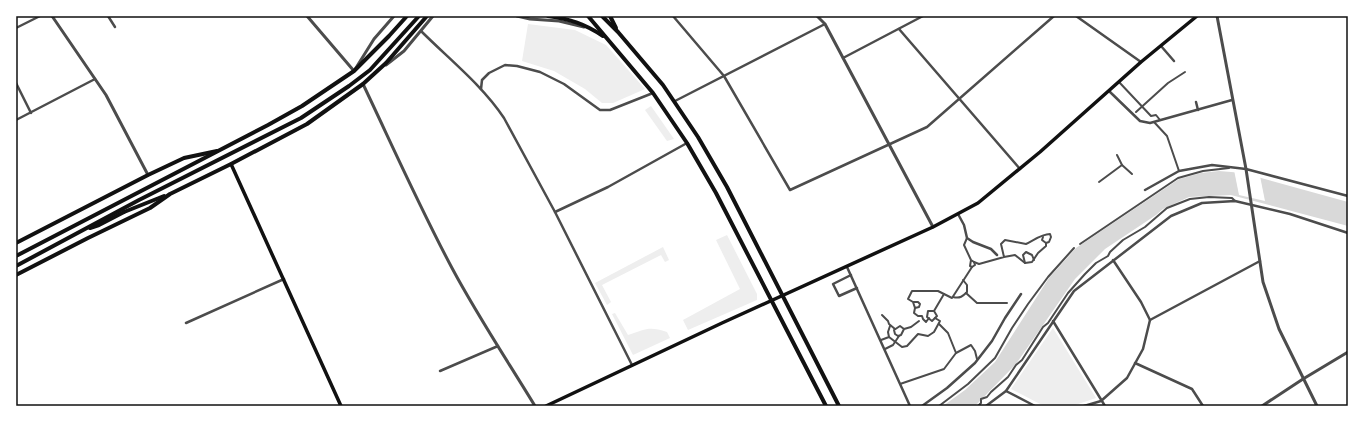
<svg xmlns="http://www.w3.org/2000/svg" width="1364" height="422" font-family="Helvetica,sans-serif">
  <rect width="100%" height="100%" fill="#fff"/>
  <g fill="#eee">
    <polygon points="528,24 575,30 606,45 645,89 613,103 602,103 585,89 554,71 522,61"/>
    <polygon points="651,106 674,139 667,141 645,110"/>
    <polygon points="727,235 757,294 757,300 688,330 683,320 740,289 716,240"/>
    <polygon points="663,247 669,260 665,262 661,255 602,285 611,302 607,305 595,283"/>
    <path d="M615,313L628,335C646,329 649,326 667,332L670,338L633,355L612,314Z"/>
    <polygon points="1053,328 1096,398 1072,406 1044,406 1011,389"/>
  </g>
  <polygon fill="#d9d9d9" points="1219,171 1243,173 1348,202 1348,226 1231,195 1189,197 1163,209 1156,215 1105,249 1075,279 1016,364 977,404 974,406 943,406 965,390 995,362 1049,278 1076,248 1179,179 1201,173"/>
  <polygon fill="#fff" points="1234,170 1245,171 1260,176 1265,201 1239,195"/>
  <g fill="none" stroke-linecap="round" stroke-linejoin="round">
    <g stroke="#4c4c4c" stroke-width="2">
      <polyline points="1119,82 1151,116 1156,115 1160,120"/>
      <polyline points="1136,112 1168,83 1185,72"/>
      <polyline points="1154,122 1167,136 1179,171"/>
      <polyline points="1122,165 1132,174"/>
      <polyline points="1099,182 1122,165 1117,155"/>
      <polyline points="1043,237 1042,240 1046,243"/>
      <polyline points="967,238 964,245 971,260 974,262 975,265 972,267 970,266 971,260"/>
      <polyline points="1080,244 1178,178 1203,171 1229,168"/>
      <path d="M974,262L979,264L1004,257L1001,244L1005,240L1026,244C1033,241 1041,234 1050,234L1051,237L1049,242L1046,243V246L1038,253L1032,262L1025,263L1015,255L1004,257"/>
      <polyline points="1025,263 1023,255 1026,252 1032,255 1034,260"/>
      <polyline points="966,293 977,303 1007,303"/>
      <path d="M953,297C960,299 963,296 967,292V285L963,280"/>
      <polyline points="913,302 915,308 919,307 920,304 918,302 913,302 908,299 912,291 938,291 944,294"/>
      <polyline points="915,308 914,313 918,316 922,316 923,319 926,322 929,318"/>
      <polyline points="934,311 928,311 927,317 932,321 937,316 934,311 944,294 952,298 972,267"/>
      <polyline points="882,315 888,321 889,324 895,329"/>
      <polyline points="904,329 901,335 898,336 895,334 894,330 900,326 904,329 911,327 919,321"/>
      <polyline points="889,337 902,347 907,346 918,334 928,336 934,332 940,321 935,318"/>
      <polyline points="881,340 889,337 888,332 890,326"/>
      <polyline points="885,349 893,345 899,336"/>
      <polyline points="956,353 971,345 975,351 977,359"/>
      <polyline points="900,384 944,369 956,353 948,333 939,324"/>
      <polyline points="939,406 968,384 995,358 1012,328 1028,304 1048,277 1074,248"/>
      <polyline points="978,406 981,403 981,399 987,397 991,392 1008,377 1016,365 1022,360 1043,327 1048,323 1068,293 1085,274 1096,263 1108,256 1110,252 1123,240 1145,227 1167,208 1190,199 1209,197 1232,198 1235,201"/>
    </g>
    <g stroke="#4c4c4c" stroke-width="2.5">
      <polyline points="108,16 115,27"/>
      <polyline points="673,16 724,76 790,190 927,127 1054,16"/>
      <polyline points="1076,16 1141,62"/>
      <polyline points="16,28 40,16"/>
      <polyline points="899,29 1020,169"/>
      <path d="M421,31C449,59 482,85 504,118L555,212L632,365"/>
      <polyline points="1161,46 1174,61"/>
      <polyline points="843,58 923,16"/>
      <polyline points="16,83 31,113"/>
      <polyline points="481,89 482,80 489,73 505,65 517,66 540,72 564,84 600,110 610,110 653,93"/>
      <polyline points="1109,91 1140,121 1150,123 1232,100"/>
      <polyline points="675,101 825,24"/>
      <polyline points="1196,102 1198,110"/>
      <polyline points="16,120 95,79"/>
      <polyline points="1145,190 1179,171 1212,165 1246,169 1348,196"/>
      <polyline points="555,212 608,187 687,143"/>
      <polyline points="958,214 964,225 967,238 973,242 991,249 997,255"/>
      <polyline points="847,267 910,406"/>
      <polyline points="851,275 833,284 839,296 857,288"/>
      <polyline points="1150,320 1260,261"/>
      <polyline points="1053,321 1105,406"/>
      <polyline points="186,323 284,279"/>
      <polyline points="1135,363 1192,389 1203,406"/>
      <polyline points="440,371 498,346"/>
      <polyline points="1006,391 1035,406"/>
      <polyline points="922,406 947,388 975,363 992,341 1005,318 1021,294"/>
      <polyline points="986,406 1006,391 1074,291 1171,216 1202,203 1235,201 1290,214 1348,233"/>
      <polyline points="1084,406 1101,401 1127,378 1143,349 1150,320 1141,302 1113,260"/>
    </g>
    <g stroke="#4c4c4c" stroke-width="3">
      <polyline points="52,16 106,95 148,175"/>
      <polyline points="307,16 354,71 374,39 394,16"/>
      <polyline points="517,16 530,19 559,21 584,27"/>
      <polyline points="817,16 825,24 933,227"/>
      <polyline points="1217,16 1246,169 1263,282 1279,329 1317,406"/>
      <polyline points="386,65 404,51 433,16"/>
      <path d="M363,84C392,145 420,208 452,268C477,315 507,360 535,406"/>
      <polyline points="1262,406 1303,379 1348,352"/>
    </g>
    <g stroke="#111" stroke-width="3.5">
      <polyline points="231,164 341,406"/>
      <polyline points="546,406 722,323 933,227 978,203 1040,152 1141,62 1197,16"/>
    </g>
    <g stroke="#111" stroke-width="4">
      <path d="M548,16C570,19 585,24 603,36"/>
      <polyline points="588,16 653,93 687,143 716,193 826,406"/>
      <polyline points="602,16 618,32 663,85 698,137 727,187 839,406"/>
      <polyline points="610,16 616,28"/>
      <polyline points="124,212 164,196"/>
      <polyline points="16,243 148,175 184,158 217,151"/>
      <polyline points="16,275 88,238 150,208 170,194 231,164 307,124 363,84 386,63 427,16"/>
    </g>
    <g stroke="#111" stroke-width="4">
      <polyline points="90,228 99,225 124,212"/>
      <polyline points="16,256 268,125 302,106 354,71 389,36 407,16"/>
      <polyline points="16,266 139,200 301,118 349,86 370,70 419,16"/>
    </g>
  </g>
  <rect width="1364" height="422" fill="none" stroke="#ffffff" stroke-width="34"/>
  <rect x="17" y="17" width="1330" height="388" fill="none" stroke="#111" stroke-width="1.5"/>
</svg>
